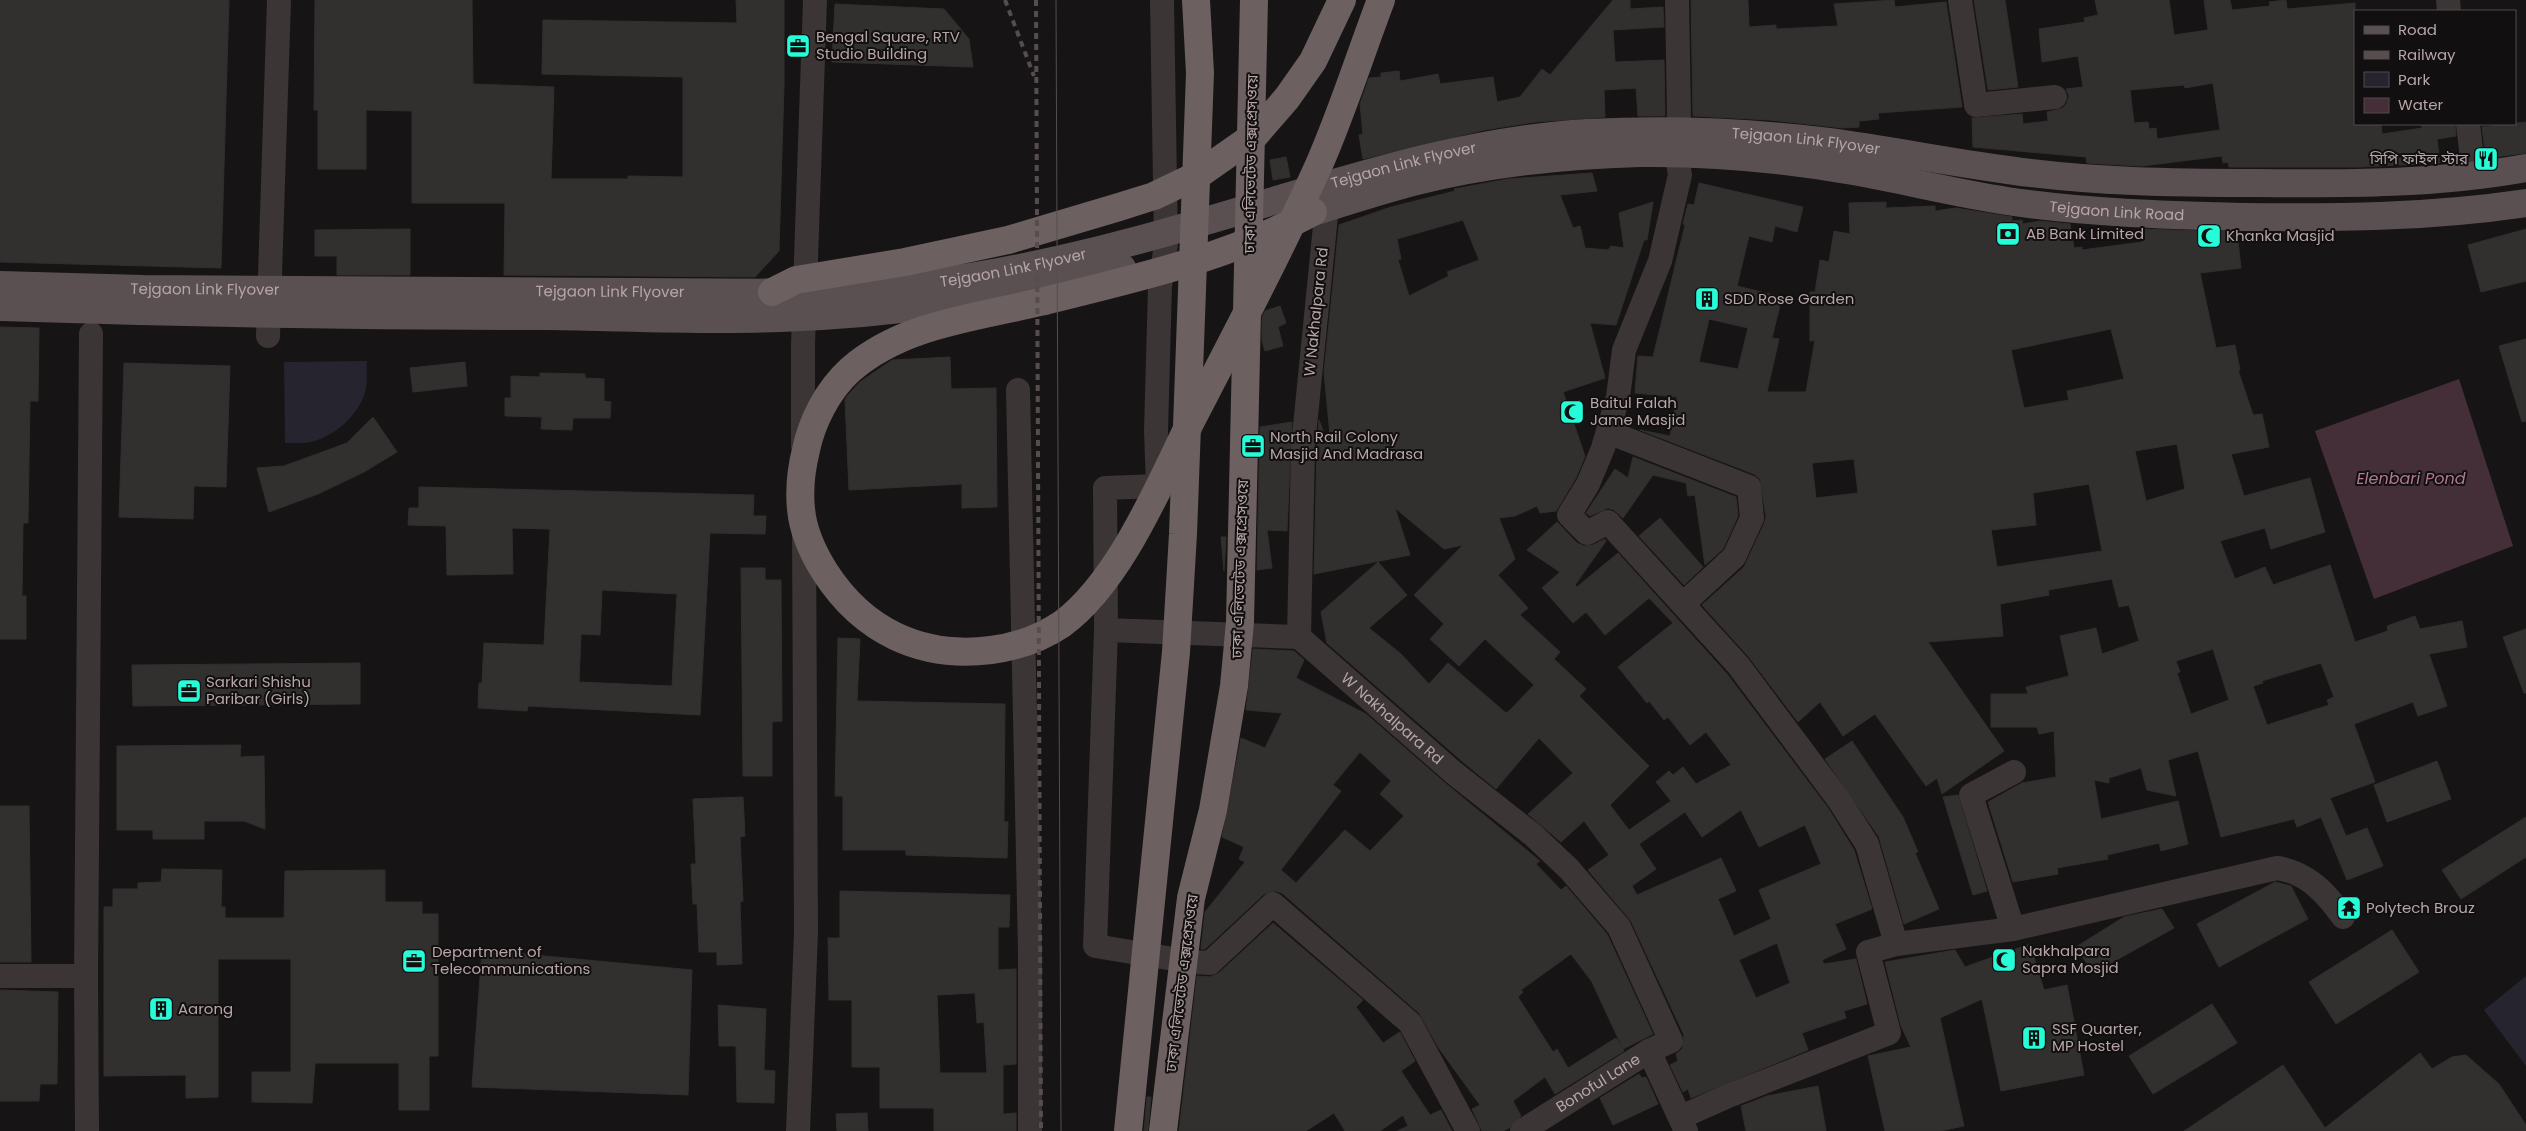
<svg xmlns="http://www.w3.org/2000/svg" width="2526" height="1131" font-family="Poppins,'Noto Sans Bengali',sans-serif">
  <rect width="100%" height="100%" fill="#161414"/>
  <g fill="#26242e">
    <path d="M367,361C366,371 368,382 365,392C360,412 339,432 320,439C310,444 296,443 285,443L284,362Z"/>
    <polygon points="2526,976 2526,1066 2484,1010"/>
  </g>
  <polygon fill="#442f38" points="2459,379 2513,546 2374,599 2315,431"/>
  <g fill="#322f2f" stroke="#322e2e" fill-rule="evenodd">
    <polygon points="0,0 229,0 221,268 0,262"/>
    <polygon points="315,0 472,0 473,84 554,87 551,179 628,179 628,176 683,177 683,77 542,74 543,20 737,23 736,0 784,0 784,86 779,251 755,277 504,275 505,203 412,203 412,111 366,110 366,169 318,169 318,110 314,110"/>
    <polygon points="1613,0 1630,0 1630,9 1663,7 1664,27 1613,30 1615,62 1664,60 1665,116 1638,116 1636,88 1604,90 1605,117 1535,122 1484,130 1363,159 1359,135 1363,134 1360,104 1369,78 1381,77 1381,73 1399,71 1400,81 1438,74 1440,84 1493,77 1497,102 1520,97 1542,69 1550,75"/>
    <polygon points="1691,0 1748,0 1749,27 1776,25 1776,29 1838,26 1834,4 1894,0 1895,7 1946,2 1962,107 1878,113 1879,119 1859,121 1859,127 1843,128 1770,120 1693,116"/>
    <polygon points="1974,0 2005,0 2018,87 1988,90"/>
    <path d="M2095,0H2169L2174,35L2208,30L2204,0H2230L2232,10L2270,6L2269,2L2286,0L2287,9L2355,3V124H2381L2382,134L2422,128L2421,124H2455L2456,136L2437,139L2440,163L2359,167H2229L2228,162L2223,163L2222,156L2142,166L2103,164L2087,163L2086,157L1973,147L1972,118L2022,114L2023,124L2048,121L2047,112L2063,108L2067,103L2069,96L2066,89L2083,87L2078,56L2042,62L2039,29L2085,22L2084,18L2098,15ZM2213,83L2220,130L2157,139L2156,128L2149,129L2148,122L2134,123L2130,90L2184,85L2185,88Z"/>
    <polygon points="835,4 944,9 969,39 973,67 832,62"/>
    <polygon points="2526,122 2526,153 2486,158 2482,127"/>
    <polygon points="1286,157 1290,177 1273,180 1270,160"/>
    <path d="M1592,173L1597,191L1560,195L1573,228L1580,226L1585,248L1608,250L1611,246L1624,248L1619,213L1653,202L1647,240H1644L1616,325L1590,323L1605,378L1563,392L1585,456L1576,478L1556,511L1540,513L1537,506L1515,516L1499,518L1515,559L1498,575L1528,608L1520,615L1560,652L1554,659L1586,689L1579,696L1649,766L1610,805L1629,830L1671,801L1656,782L1669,771L1673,775L1683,767L1696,784L1731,765L1706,732L1690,745L1668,717L1664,720L1649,701L1647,703L1618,667L1673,623L1649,598L1605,635L1586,612L1573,623L1542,588L1560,572L1527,550L1557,522L1577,543L1584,546L1593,545L1605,539L1606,541L1575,585L1577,587L1618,553L1727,674L1828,808L1854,850L1872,909L1835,924L1846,949L1822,960L1824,964L1856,959L1867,1004L1844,1011L1846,1018L1802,1033L1808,1050L1691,1098L1688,1089L1683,1092L1670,1065L1678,1061L1676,1054L1682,1049L1684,1035L1631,921L1588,870L1609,855L1584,821L1561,842L1528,814L1573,773L1539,738L1496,789L1463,762L1327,643L1321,612L1378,562L1407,595L1369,628L1401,654L1429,684L1448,663L1506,713L1509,711L1534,685L1485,639L1459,666L1430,639L1444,624L1414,595L1463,545L1444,549L1395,508L1410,555L1314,574L1317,447L1319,420L1325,436L1330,435L1324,372L1339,225L1391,207L1455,191L1454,189L1508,179ZM1463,220L1479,260L1447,272L1449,276L1409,296L1398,260L1401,259L1397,239ZM1741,810L1759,847L1805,825L1821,864L1759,890L1771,919L1734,936L1718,899L1736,891L1721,858L1637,895L1632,886L1656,869L1639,844L1685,812L1702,837ZM1777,943L1790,983L1756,998L1739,960Z"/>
    <path d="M1699,183L1803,207L1797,232L1775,226L1772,242L1749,236L1737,286L1782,297L1772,338L1779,339L1767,392H1806L1815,340L1810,341V292H1815L1820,260L1829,262L1834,231L1850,234L1849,203L1886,202V208L1935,206V211L1956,208L2012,217V221L2022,220L2023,224L2040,221L2070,224L2074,248L2082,247V250L2142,242L2140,229L2237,232L2241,268L2200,273L2216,348L2235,345L2240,370H2238L2253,415L2262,414L2269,447L2231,454L2244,496L2310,478L2325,532L2271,549L2265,528L2220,541L2235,579L2265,567L2273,585L2330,565L2355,642L2388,631L2387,626L2415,616L2420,629L2462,621L2467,647L2429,654L2447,706L2418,716L2413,702L2354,724L2375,782L2330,798L2346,836L2367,828L2383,866L2347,880L2321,817L2297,827L2294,819L2221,837L2198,751L2168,760L2176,796L2147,790L2141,768L2109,778V783L2094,780L2101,819L2178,801L2188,844L2161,851L2159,843L2107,855L2108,859L2057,868L2058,874L2013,882L1988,802L2022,783L2056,777L2054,731L2039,734L2037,727H1991V694H2028L2026,687L2069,676L2060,636L2096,628L2102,654L2139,641L2129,605L2119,607L2112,579L2048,590L2049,595L2000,604L2003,636L1928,642L2004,751L1942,794L1937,778L1926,786L1875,714L1843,736L1820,702L1798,722L1748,656L1702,605L1744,567L1764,524L1766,517L1760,479L1754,474L1640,430L1670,436L1677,397L1635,393L1638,356L1653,357L1685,225L1683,224L1688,204L1694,205ZM1709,319L1748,328L1738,369L1699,362ZM2111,329L2124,379L2067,391L2069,400L2024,408L2011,350ZM2177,444L2185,489L2146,501L2135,451ZM1854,459L1858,493L1816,498L1812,463ZM2089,484L2102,551L1997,567L1991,530L2036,525L2033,493ZM2213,649L2229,700L2191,714L2177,673L2180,672L2176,661ZM2321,663L2334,697L2327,700L2329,705L2267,725L2253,686L2263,683L2262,681Z"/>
    <polygon points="410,229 410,275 337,275 337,256 315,256 315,230"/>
    <polygon points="2526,229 2526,281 2481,292 2468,245"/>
    <polygon points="1280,306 1286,323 1278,327 1283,346 1265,351 1262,341 1262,317 1265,311"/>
    <polygon points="0,327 39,328 38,401 30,401 28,523 23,523 22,596 26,596 26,639 0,639"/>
    <polygon points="2526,339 2526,421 2522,422 2499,346"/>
    <polygon points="950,357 951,389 996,388 997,507 962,508 962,484 849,490 845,400 847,396 860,382 892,360"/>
    <polygon points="465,362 467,386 413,392 410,368"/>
    <polygon points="124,363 230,366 226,487 194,486 193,519 119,517"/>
    <polygon points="540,373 585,374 585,378 604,379 604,401 611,402 610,418 573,418 572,430 541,429 542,417 505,416 505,398 511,398 511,376 540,377"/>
    <polygon points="373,417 397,452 364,472 318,494 269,512 257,468 284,466 347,443"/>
    <polygon points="1292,422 1287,531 1267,530 1272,568 1257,570 1260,427"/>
    <polygon points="1633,457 1736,497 1738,516 1723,549 1705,565 1695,495 1688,496 1686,483 1653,475 1623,518 1614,510 1608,508 1590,516 1586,513 1615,469 1628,478"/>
    <path d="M419,487L754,495L753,516H766L765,534L710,533L700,715L528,706L527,711L478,708L479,683H482L484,643L544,645L550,529L512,528L513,574L447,575L446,526L408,525L409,508H419ZM602,590L677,594L672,686L579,682L581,634L600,635Z"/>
    <polygon points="1660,518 1703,567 1684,585 1639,536"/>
    <polygon points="1221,537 1226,537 1224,571"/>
    <polygon points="741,568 765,568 765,580 781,580 782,721 772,722 772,776 743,776"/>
    <polygon points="2526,629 2526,693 2524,693 2503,637"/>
    <polygon points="838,638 860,639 857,701 1005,704 1004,822 1008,822 1007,858 906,855 906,850 843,850 843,796 835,796"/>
    <path d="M1253,649L1294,651L1304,660L1296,678L1366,714L1445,783L1540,861L1536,864L1561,890L1566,886L1607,934L1653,1034L1623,1049L1592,982L1571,954L1521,990L1523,992L1518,997L1553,1052L1557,1049L1568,1068L1616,1038L1624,1051L1555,1094L1545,1077L1513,1101L1521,1116L1509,1128L1503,1131H1482L1472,1109L1480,1105L1438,1047L1419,1013L1282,893L1276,891L1264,894L1205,949H1201L1205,912L1245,862L1239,859L1244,847L1222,837L1241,738L1265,748L1282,713L1246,710ZM1360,752L1391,781L1380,794L1404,816L1370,851L1345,830L1296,883L1281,870L1341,791L1333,785Z"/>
    <polygon points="360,663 360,704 133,706 132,665"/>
    <polygon points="1852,741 1903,817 1918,852 1915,853 1939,909 1904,924 1879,837 1825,759"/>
    <polygon points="241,745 240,757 264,756 265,829 244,821 204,821 204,839 153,839 153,830 117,830 117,746"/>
    <polygon points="2437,761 2451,799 2387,822 2374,785"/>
    <polygon points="1958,795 1987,891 1973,895 1943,797"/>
    <polygon points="743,797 745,836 740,837 743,901 740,902 742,964 717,965 717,952 699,952 697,904 693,904 691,864 696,864 693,799"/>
    <polygon points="0,806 29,806 31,962 0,962"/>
    <polygon points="2526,817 2526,857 2461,899 2442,870"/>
    <polygon points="162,869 222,870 221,907 225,907 225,918 284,918 285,871 385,870 385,902 422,902 422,914 438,914 438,1056 429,1056 429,1110 399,1110 399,1063 315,1063 312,1103 252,1102 252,1072 291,1072 291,959 218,959 218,1097 186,1098 186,1075 104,1076 104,907 113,907 113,889 138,889 138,883 161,882"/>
    <polygon points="2275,882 2291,886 2308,919 2219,967 2197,924"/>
    <path d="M840,891L1010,895L1009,927H998V970L1016,969V1064L1003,1065V1114L1016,1113V1131H934V1108H880V1067H852V1000H829L828,938H840ZM975,993L977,1023L984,1022L987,1073H940L937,995Z"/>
    <polygon points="2162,909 2174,928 2093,973 2076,947 2124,917"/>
    <polygon points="1273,923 1363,1000 1356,1007 1383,1043 1400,1032 1415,1061 1401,1071 1430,1115 1441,1110 1452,1131 1397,1131 1408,1126 1403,1115 1380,1131 1345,1131 1334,1113 1306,1131 1179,1131 1197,976 1210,977 1219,973"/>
    <polygon points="2392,930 2419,972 2336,1024 2309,982"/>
    <polygon points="2030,944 2044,990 2067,985 2084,1075 2001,1091 1982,999 1940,1018 1964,1126 1940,1131 1885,1131 1868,1056 1911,1047 1901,1026 1885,962 1955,950 1965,967"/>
    <polygon points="482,950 692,970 688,1095 472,1087"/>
    <polygon points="0,990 58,992 57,1084 40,1084 39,1101 0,1101"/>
    <polygon points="2212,1004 2237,1043 2153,1094 2129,1056"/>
    <polygon points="718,1005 766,1009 764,1070 775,1071 774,1103 737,1102 736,1046 719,1046"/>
    <polygon points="2420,1053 2432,1069 2452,1057 2466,1055 2499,1084 2526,1125 2526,1131 2184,1131 2283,1065 2325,1128"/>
    <polygon points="1639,1074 1642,1078 1646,1077 1658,1104 1613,1125 1600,1098"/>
    <polygon points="1818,1086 1826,1131 1746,1131 1741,1106 1767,1096"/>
    <polygon points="1147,1097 1151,1097 1148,1131 1144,1131"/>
    <polygon points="867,1113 868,1131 837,1131 836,1114"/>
  </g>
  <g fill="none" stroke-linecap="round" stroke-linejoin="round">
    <g stroke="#3b3535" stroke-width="24">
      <polyline points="1162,0 1166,244 1160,286 1156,431 1158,486 1105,488 1106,630 1095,946 1192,962 1210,963 1273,904 1410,1023 1468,1131"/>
      <polyline points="1677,0 1679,116 1675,143 1680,175 1660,261 1624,350 1618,397 1603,448 1588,484 1569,515 1587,533 1608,522 1738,665 1839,800 1867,844 1896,944"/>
      <polyline points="1960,0 1976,105 2055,97"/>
      <polyline points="2448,0 2449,11"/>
      <polyline points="2468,124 2474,175"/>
      <path id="s1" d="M1326,216L1303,446L1299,637L1454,773L1533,835L1569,869L1619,927L1671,1041L1649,1051L1686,1131"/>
      <polyline points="268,336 279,0"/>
      <polyline points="1018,390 1030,951 1030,1131"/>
      <polyline points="1608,432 1749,487 1752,518 1734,557 1683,604"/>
      <polyline points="803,446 803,345 815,0"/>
      <polyline points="1106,630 1299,637"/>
      <path d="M2013,929L2277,868C2307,872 2327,894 2343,917"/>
      <polyline points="0,976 86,976"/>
      <polyline points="1681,1117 1728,1096 1889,1033 1868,952 1896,944 2013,929 1971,795 2014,772"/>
      <polyline points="87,1131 86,976 91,334"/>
      <polyline points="798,1131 806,933 804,532"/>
      <path id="s2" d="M1522,1131L1649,1051"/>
    </g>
    <g stroke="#5a5051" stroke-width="28">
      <path id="s3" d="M1291,219C1333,206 1374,192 1417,181C1489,163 1566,155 1640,153C1711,152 1784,159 1853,171C1904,180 1955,193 2007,201C2086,213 2165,215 2244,217C2340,218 2431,217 2526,203"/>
      <path id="s4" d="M0,285L143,289L827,293C951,287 1073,260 1192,225C1322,188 1451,141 1587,133C1667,129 1749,132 1829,142C1889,150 1948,162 2008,170C2091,182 2175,183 2259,183C2348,184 2437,184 2526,168"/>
      <path d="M0,307C183,313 366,316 549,316C626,317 704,321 781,318C893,314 1014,297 1122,268"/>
    </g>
    <g stroke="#6c6061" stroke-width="28">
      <path d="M1313,212C1228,258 1133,279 1040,302C974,318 903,324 850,370C828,390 812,421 806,450C801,470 799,489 801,509C803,531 813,553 825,572C863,631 921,659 991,650C1016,647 1041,638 1062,624C1119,582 1158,488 1189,425C1233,340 1278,255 1318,167C1342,113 1360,55 1381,0"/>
      <polyline points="772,292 796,280 905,262 1008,240 1119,207 1154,196 1198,175 1255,135 1287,98 1313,61 1342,0"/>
      <polyline points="1128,1131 1176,652 1183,534 1200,73 1196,0"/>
      <polyline points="1163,1131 1191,898 1213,810 1234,686 1240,622 1254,0"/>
    </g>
    <polyline stroke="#564e4e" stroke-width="1" points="1056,0 1061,1131"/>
    <g stroke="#564e4e" stroke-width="4" stroke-dasharray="6 5" stroke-linecap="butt">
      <polyline points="1005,0 1034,76"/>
      <polyline points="1036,0 1041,1131"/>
    </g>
  </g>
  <defs>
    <symbol id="office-square" viewBox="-11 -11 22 22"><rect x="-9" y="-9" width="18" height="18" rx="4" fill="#26fcd8" stroke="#110f0f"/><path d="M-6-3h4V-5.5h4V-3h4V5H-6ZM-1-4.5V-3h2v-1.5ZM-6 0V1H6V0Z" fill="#111"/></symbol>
    <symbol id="restaurant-square" viewBox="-11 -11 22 22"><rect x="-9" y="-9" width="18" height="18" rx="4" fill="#26fcd8" stroke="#110f0f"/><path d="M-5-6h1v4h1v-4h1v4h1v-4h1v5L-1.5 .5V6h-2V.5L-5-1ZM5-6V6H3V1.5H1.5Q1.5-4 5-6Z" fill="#111"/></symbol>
    <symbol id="bank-square" viewBox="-11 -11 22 22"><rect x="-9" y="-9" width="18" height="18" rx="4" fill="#26fcd8" stroke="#110f0f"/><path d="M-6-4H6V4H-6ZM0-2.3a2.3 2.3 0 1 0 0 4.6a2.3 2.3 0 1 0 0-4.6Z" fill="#111"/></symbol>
    <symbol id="mosque-square" viewBox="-11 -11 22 22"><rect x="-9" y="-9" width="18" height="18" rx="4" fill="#26fcd8" stroke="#110f0f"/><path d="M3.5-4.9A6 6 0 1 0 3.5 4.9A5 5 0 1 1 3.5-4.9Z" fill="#111"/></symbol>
    <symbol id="building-square" viewBox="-11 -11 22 22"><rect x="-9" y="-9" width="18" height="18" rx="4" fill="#26fcd8" stroke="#110f0f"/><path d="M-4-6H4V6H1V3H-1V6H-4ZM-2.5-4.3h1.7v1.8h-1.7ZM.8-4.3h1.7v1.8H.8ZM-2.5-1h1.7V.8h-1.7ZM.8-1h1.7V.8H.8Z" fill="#111"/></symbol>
    <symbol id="temple-square" viewBox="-11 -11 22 22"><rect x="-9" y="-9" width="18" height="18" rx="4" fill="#26fcd8" stroke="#110f0f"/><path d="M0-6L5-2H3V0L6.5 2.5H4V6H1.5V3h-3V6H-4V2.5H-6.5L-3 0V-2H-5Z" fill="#111"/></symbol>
  </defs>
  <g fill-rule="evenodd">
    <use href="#office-square" x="784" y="32" width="28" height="28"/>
    <use href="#restaurant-square" x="2472" y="145" width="28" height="28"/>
    <use href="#bank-square" x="1994" y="220" width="28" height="28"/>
    <use href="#mosque-square" x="2195" y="222" width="28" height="28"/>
    <use href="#building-square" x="1693" y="285" width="28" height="28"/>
    <use href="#mosque-square" x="1558" y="398" width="28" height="28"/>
    <use href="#office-square" x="1239" y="432" width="28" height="28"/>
    <use href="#office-square" x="175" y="677" width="28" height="28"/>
    <use href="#temple-square" x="2335" y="894" width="28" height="28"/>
    <use href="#mosque-square" x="1990" y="946" width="28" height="28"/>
    <use href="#office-square" x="400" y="947" width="28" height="28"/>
    <use href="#building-square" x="147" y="995" width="28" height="28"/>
    <use href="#building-square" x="2020" y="1024" width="28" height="28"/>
  </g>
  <g text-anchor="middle" stroke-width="4" stroke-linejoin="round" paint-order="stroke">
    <g font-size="15" fill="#b7a5a7" stroke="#110f0f" text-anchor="start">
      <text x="816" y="42">Bengal Square, RTV<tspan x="816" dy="17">Studio Building</tspan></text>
      <text x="2468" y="164" text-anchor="end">সিপি ফাইল স্টার</text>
      <text x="2026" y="239">AB Bank Limited</text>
      <text x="2226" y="241">Khanka Masjid</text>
      <text x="1724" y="304">SDD Rose Garden</text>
      <text x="1590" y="408">Baitul Falah<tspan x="1590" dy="17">Jame Masjid</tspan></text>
      <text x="1270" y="442">North Rail Colony<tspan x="1270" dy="17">Masjid And Madrasa</tspan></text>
      <text x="206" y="687">Sarkari Shishu<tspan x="206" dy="17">Paribar (Girls)</tspan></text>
      <text x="2366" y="913">Polytech Brouz</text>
      <text x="2022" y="956">Nakhalpara<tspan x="2022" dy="17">Sapra Mosjid</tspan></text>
      <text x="432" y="957">Department of<tspan x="432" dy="17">Telecommunications</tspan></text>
      <text x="178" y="1014">Aarong</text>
      <text x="2052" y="1034">SSF Quarter,<tspan x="2052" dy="17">MP Hostel</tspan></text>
    </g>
    <g font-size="15" fill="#b7a5a7" stroke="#110f0f">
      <text dy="5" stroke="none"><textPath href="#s4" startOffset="1825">Tejgaon Link Flyover</textPath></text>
      <text transform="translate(1251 164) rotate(-89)" y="5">ঢাকা এলিভেটেড এক্সপ্রেসওয়ে</text>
      <text dy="5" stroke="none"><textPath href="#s4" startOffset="1419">Tejgaon Link Flyover</textPath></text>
      <text dy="5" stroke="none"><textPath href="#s3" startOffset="838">Tejgaon Link Road</textPath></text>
      <text dy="5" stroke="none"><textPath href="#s4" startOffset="1015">Tejgaon Link Flyover</textPath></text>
      <text dy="5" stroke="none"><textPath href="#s4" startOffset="205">Tejgaon Link Flyover</textPath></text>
      <text dy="5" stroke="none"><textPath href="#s4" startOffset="610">Tejgaon Link Flyover</textPath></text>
      <text transform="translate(1316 312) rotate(-84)" y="5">W Nakhalpara Rd</text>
      <text transform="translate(1240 569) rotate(-88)" y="5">ঢাকা এলিভেটেড এক্সপ্রেসওয়ে</text>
      <text dy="5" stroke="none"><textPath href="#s1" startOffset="546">W Nakhalpara Rd</textPath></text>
      <text transform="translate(1182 983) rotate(-83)" y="5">ঢাকা এলিভেটেড এক্সপ্রেসওয়ে</text>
      <text dy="5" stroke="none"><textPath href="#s2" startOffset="90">Bonoful Lane</textPath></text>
    </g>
    <g font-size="16" font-style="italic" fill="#b4798f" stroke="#110f0f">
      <text x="2411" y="484">Elenbari Pond</text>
    </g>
  </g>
  <rect x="2354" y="10" width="162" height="115" fill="#110f0f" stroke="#534b4c"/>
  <rect x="2364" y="26" width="25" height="8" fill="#5a5051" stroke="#534b4c"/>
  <text x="2398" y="35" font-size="15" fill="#b7a5a7">Road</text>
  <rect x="2364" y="51" width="25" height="8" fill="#564e4e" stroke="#534b4c"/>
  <text x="2398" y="60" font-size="15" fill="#b7a5a7">Railway</text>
  <rect x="2364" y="72" width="25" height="15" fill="#26242e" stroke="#534b4c"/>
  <text x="2398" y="85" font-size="15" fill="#b7a5a7">Park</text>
  <rect x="2364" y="98" width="25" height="15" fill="#442f38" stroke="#534b4c"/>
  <text x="2398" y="110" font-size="15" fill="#b7a5a7">Water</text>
</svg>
